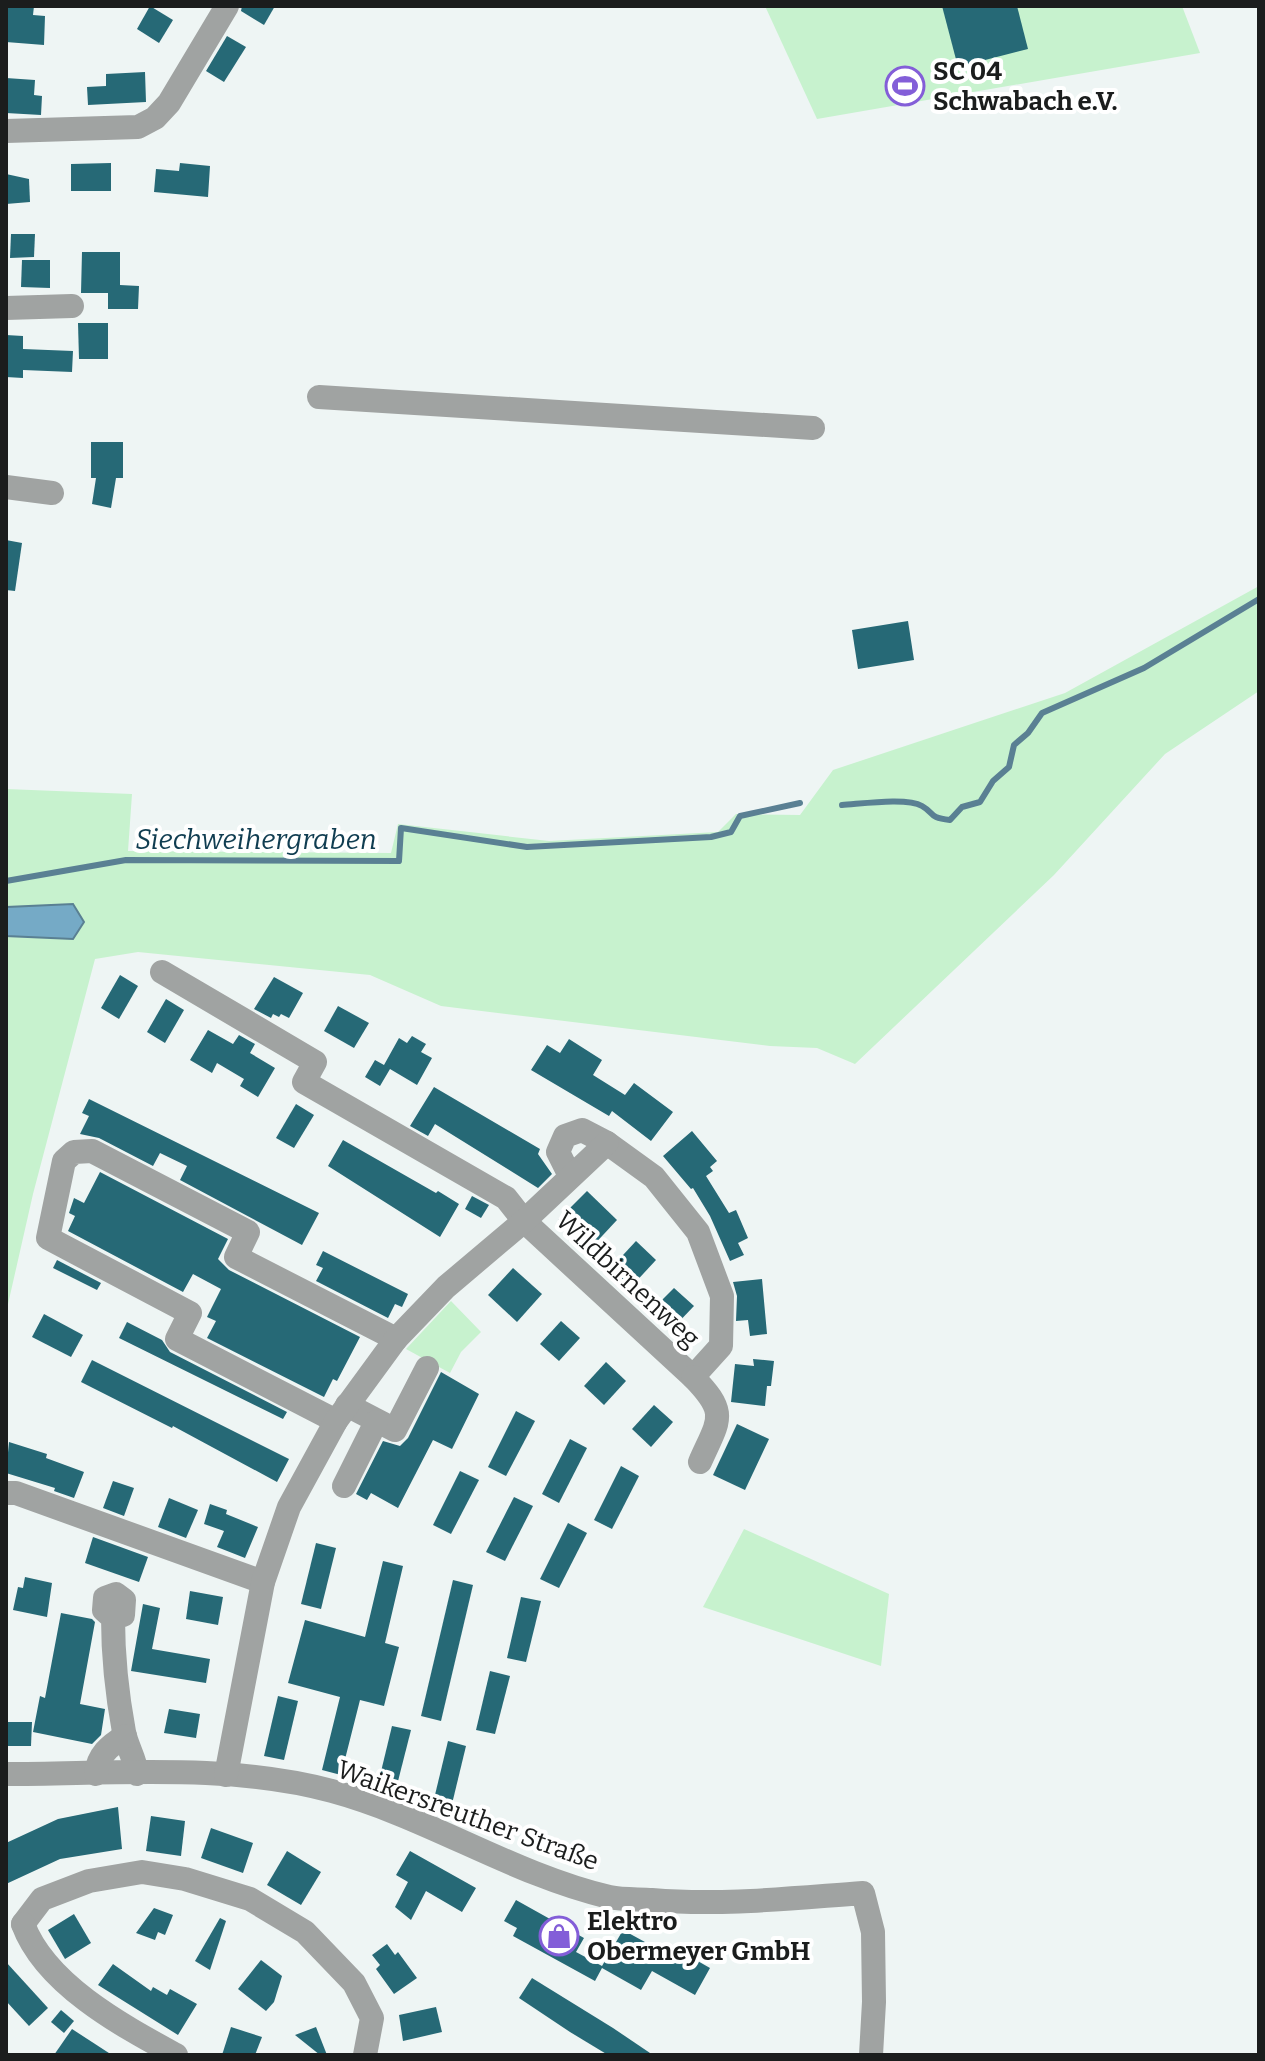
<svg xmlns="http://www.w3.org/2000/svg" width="1265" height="2061" font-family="Bitter,serif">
  <rect width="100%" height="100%" fill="#eef5f4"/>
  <g fill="#c7f2ce">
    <polygon points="765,6 1182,6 1200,53 817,119"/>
    <polygon points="1259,586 1259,691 1165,754 1054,875 855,1064 817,1048 770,1046 441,1006 370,975 138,952 95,959 33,1194 6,1313 6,789 132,794 128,851 391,853 398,824 549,841 718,832 736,814 800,815 833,770 1065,693"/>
    <polygon points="451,1301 481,1332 461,1352 450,1373 406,1349"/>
    <polygon points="744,1529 889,1594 881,1666 703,1607"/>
  </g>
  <polygon fill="#75aac6" stroke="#5a8093" stroke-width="2" points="73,904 84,922 73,939 6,936 7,907"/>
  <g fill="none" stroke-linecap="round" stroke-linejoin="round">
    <g stroke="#5a8093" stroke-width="6">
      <path d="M842,805C860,804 907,797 922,806C936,814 927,817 950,820L962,807L980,802L993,781L1009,767L1014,745L1028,733L1042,713L1144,668L1259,599"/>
      <polyline points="6,881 126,860 399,861 401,828 527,847 711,837 731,832 740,816 800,803"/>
    </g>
  </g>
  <g fill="#266976">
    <polygon points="6,6 34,6 33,15 45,16 44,45 6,42"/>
    <polygon points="150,6 173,20 159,43 137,29"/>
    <polygon points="242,6 275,6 264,25 241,11"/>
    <polygon points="942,6 1017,6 1028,49 958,67"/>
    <polygon points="227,36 246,47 224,82 206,71"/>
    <polygon points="145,72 146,102 88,105 87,87 106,86 106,74"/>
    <polygon points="6,78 35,80 34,95 42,96 41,115 6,113"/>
    <polygon points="111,163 111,191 71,191 71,164"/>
    <polygon points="180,163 210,166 208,197 154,192 156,169 179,171"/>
    <polygon points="6,174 29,179 30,202 6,204"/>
    <polygon points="11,234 35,234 34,257 10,258"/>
    <polygon points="82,252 120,252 120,285 139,286 138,309 108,309 108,293 81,293"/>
    <polygon points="22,260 50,260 50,288 21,287"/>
    <polygon points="78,323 108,323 108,359 79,359"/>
    <polygon points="6,335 23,336 23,349 73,351 72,372 23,370 23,378 6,377"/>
    <polygon points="91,442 123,442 123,478 116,478 111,508 92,504 96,478 91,478"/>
    <polygon points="6,540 22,543 15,591 6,590"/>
    <polygon points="908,621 914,660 858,669 852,630"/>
    <polygon points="120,975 138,986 119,1019 101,1008"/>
    <polygon points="274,977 303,993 289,1018 281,1014 279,1017 273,1014 271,1018 254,1009"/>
    <polygon points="166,999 184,1010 165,1043 147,1032"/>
    <polygon points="338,1006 369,1023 354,1048 324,1031"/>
    <polygon points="208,1030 233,1044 239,1035 255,1044 250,1053 275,1068 258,1097 240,1086 244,1079 217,1063 212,1073 190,1060"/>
    <polygon points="412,1036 426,1044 421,1052 432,1058 417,1085 390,1069 380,1086 365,1077 375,1060 384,1065 399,1038 407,1043"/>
    <polygon points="569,1039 602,1060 593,1075 625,1095 634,1083 673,1112 651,1141 612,1111 609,1116 531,1070 547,1045 560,1053"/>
    <polygon points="434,1087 540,1149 538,1154 552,1174 538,1188 435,1124 428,1136 410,1126"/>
    <polygon points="89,1099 319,1213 302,1245 180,1180 187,1166 160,1153 153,1166 99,1138 80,1134 89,1116 82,1113"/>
    <polygon points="296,1104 314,1115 294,1148 276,1138"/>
    <polygon points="692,1131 717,1161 710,1167 713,1171 706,1176 729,1213 736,1210 748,1238 738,1243 744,1255 730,1261 710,1216 693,1188 691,1189 663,1156"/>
    <polygon points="343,1140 436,1193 438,1191 459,1204 440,1237 328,1166"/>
    <polygon points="100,1172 228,1239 218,1259 229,1270 360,1337 337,1381 333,1379 324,1397 207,1338 216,1321 207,1317 221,1289 193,1274 183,1292 68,1231 75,1216 69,1213 74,1198 84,1203"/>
    <polygon points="587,1191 617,1220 589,1250 558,1220"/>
    <polygon points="472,1196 489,1205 481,1218 465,1209"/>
    <polygon points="636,1241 656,1260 631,1287 611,1268"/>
    <polygon points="323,1251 408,1294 402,1307 395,1304 388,1318 316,1281 323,1268 316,1265"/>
    <polygon points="57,1260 101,1283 97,1290 53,1268"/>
    <polygon points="513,1268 542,1294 517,1322 488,1295"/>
    <polygon points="762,1279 767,1334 750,1336 748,1320 736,1321 737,1296 733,1282"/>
    <polygon points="674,1288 694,1306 672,1329 652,1310"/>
    <polygon points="44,1314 83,1335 71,1357 32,1337"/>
    <polygon points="561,1321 580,1338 559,1361 540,1344"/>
    <polygon points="127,1322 162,1340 170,1352 287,1412 283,1419 119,1338"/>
    <polygon points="753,1359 774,1361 771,1386 767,1386 765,1406 731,1402 735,1364 754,1366"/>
    <polygon points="92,1360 289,1459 277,1482 173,1426 172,1428 81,1382"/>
    <polygon points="606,1362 626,1381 604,1405 584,1386"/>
    <polygon points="441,1372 479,1394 452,1449 433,1440 398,1508 371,1493 367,1500 356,1494 383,1441 400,1446 408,1438"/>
    <polygon points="654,1405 673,1422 651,1447 632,1429"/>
    <polygon points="516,1411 535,1421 506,1476 488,1467"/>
    <polygon points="737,1424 769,1439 745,1490 713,1475"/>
    <polygon points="570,1439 587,1448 559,1503 542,1494"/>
    <polygon points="9,1442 47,1454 46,1458 84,1472 74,1498 54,1491 55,1488 6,1473"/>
    <polygon points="621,1466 639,1476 612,1529 594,1520"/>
    <polygon points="460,1471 479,1480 451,1534 433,1525"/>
    <polygon points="113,1481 134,1488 124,1516 103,1508"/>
    <polygon points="514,1497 533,1506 505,1561 486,1552"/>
    <polygon points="169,1498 198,1510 186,1538 158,1527"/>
    <polygon points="210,1504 227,1510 226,1514 258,1527 245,1558 217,1547 224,1531 204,1524"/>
    <polygon points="568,1523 587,1533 559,1588 540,1579"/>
    <polygon points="93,1537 148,1557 139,1582 85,1563"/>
    <polygon points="316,1543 336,1548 321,1609 301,1604"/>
    <polygon points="383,1561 403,1566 385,1643 399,1647 384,1706 360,1700 341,1775 322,1770 340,1697 288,1683 305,1620 365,1637"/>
    <polygon points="25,1577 52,1583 47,1617 13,1610 18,1587 23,1588"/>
    <polygon points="453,1580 473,1585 441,1721 421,1716"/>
    <polygon points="190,1591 223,1597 218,1625 186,1619"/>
    <polygon points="521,1597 541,1601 526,1662 507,1658"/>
    <polygon points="143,1604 160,1608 152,1649 210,1659 206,1683 131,1671"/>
    <polygon points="61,1613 92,1619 95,1622 80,1704 105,1709 101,1735 92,1744 33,1732 40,1696 45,1698"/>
    <polygon points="490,1671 510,1676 495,1734 476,1730"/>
    <polygon points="278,1696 298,1701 284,1760 264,1756"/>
    <polygon points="169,1709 200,1714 196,1738 164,1733"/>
    <polygon points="6,1722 32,1722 31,1746 6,1746"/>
    <polygon points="392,1726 411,1730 396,1789 378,1784"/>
    <polygon points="448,1741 466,1746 452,1804 434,1799"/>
    <polygon points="118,1807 122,1849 60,1859 6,1884 6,1843 58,1819"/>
    <polygon points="151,1816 185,1821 181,1856 146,1851"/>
    <polygon points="211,1828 253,1843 243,1873 201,1858"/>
    <polygon points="287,1851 321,1872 301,1905 267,1885"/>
    <polygon points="410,1851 476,1888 462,1912 426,1891 411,1920 395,1907 408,1882 396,1875"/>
    <polygon points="516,1900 584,1938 576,1952 602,1966 623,1930 676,1959 680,1951 710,1968 695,1995 652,1971 641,1990 602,1968 595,1981 513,1936 517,1928 504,1921"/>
    <polygon points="154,1908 173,1915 165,1935 158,1932 155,1940 136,1933"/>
    <polygon points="74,1914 91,1943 65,1959 48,1930"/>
    <polygon points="220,1918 226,1921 210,1970 195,1961"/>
    <polygon points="387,1944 395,1955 398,1952 417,1978 394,1994 376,1969 380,1965 372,1955"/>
    <polygon points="261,1960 282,1976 274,2002 266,2011 238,1989"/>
    <polygon points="6,1962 48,2008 29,2026 6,2001"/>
    <polygon points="113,1964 151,1991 153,1987 167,1995 170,1989 197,2004 178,2035 98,1985"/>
    <polygon points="532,1978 613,2028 653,2055 608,2055 570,2032 519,1998"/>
    <polygon points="436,2007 442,2032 403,2041 399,2015"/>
    <polygon points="61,2010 74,2021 64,2033 51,2022"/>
    <polygon points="231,2027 262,2037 255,2055 222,2055"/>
    <polygon points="316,2027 327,2055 320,2055 295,2035"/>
    <polygon points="72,2029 112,2055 54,2055"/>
  </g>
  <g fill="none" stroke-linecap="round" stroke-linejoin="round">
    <g stroke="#a0a3a2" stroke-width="24">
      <polyline points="6,131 138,127 155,118 169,103 227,6"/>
      <polyline points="6,308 72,306"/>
      <polyline points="319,397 813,428"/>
      <polyline points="6,487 52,493"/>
      <polyline points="162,972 315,1062 304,1082 506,1198 524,1221 693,1377 721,1346 722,1296 698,1232 654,1177 607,1143 582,1130 565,1136 558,1152 570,1176"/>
      <path d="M693,1377C729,1414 719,1419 700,1462"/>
      <polyline points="347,1405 395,1430 427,1368"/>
      <polyline points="336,1421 177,1339 190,1313 48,1238 64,1161 74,1152 92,1151 248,1232 236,1257 396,1339"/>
      <polyline points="344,1486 376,1422"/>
      <polyline points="6,1493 16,1493 263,1582"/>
      <path d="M113,1618L123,1615L124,1600L116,1594L105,1598L104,1610L113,1618C113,1656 117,1694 124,1732C127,1747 135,1758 137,1774"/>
      <path d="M6,1774C112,1774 229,1763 332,1791C428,1817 512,1874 609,1897C623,1900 638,1899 652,1900C722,1906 793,1898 863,1893L873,1932L874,2002L871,2055"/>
      <path d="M96,1774C98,1755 109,1746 125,1736"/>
      <polyline points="226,1775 263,1582 289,1507 336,1421 396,1339 446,1287 524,1221 607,1143"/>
      <polyline points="23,1924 42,1899 89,1881 142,1872 185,1879 250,1899 305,1932 354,1983 372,2018 365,2055"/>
      <path d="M23,1924C45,1984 121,2025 176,2055"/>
    </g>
  </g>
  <defs>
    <symbol id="stadium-ring" viewBox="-11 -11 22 22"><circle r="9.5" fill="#fff" stroke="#835ed8" stroke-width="1.5"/><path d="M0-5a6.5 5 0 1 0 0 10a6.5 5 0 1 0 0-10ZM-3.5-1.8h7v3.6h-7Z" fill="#835ed8"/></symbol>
    <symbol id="shop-ring" viewBox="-11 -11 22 22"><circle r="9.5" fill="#fff" stroke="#835ed8" stroke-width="1.5"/><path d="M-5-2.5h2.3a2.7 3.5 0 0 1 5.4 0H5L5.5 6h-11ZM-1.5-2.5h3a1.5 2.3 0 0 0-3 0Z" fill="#835ed8"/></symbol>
  </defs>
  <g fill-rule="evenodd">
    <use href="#stadium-ring" x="883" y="64" width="44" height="44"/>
    <use href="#shop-ring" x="537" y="1914" width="44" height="44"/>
  </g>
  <g text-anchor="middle" stroke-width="8" stroke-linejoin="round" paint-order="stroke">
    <g font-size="26" font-weight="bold" fill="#1b1d1d" stroke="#fff" text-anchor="start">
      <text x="933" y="80">SC 04<tspan x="933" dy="30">Schwabach e.V.</tspan></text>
      <text x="587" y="1930">Elektro<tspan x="587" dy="30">Obermeyer GmbH</tspan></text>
    </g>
    <g font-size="26" fill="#1b1d1d" stroke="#fff">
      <text transform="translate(628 1279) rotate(43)" y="9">Wildbirnenweg</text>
      <text transform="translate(468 1815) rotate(20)" y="9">Waikersreuther Straße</text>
    </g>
    <g font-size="28" font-style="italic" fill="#103d51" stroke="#fff">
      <text x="256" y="849">Siechweihergraben</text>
    </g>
  </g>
  <rect width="1265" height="2061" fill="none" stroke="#1b1d1d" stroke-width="16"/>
</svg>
